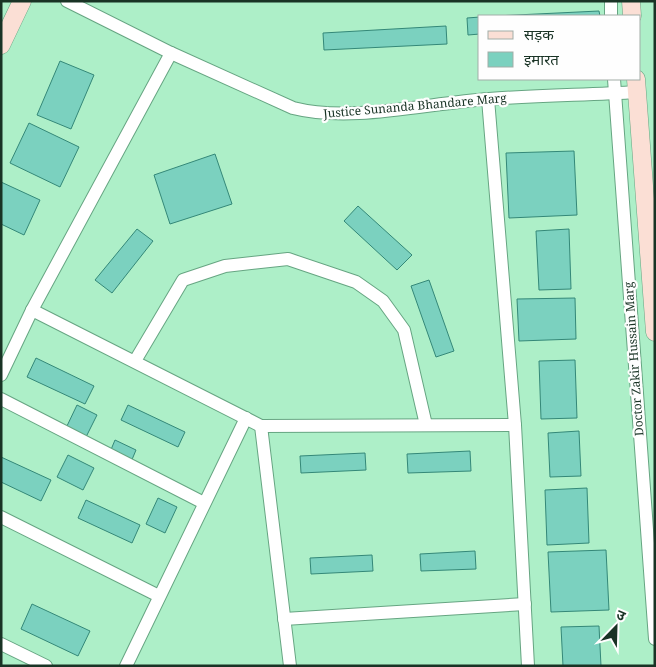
<svg xmlns="http://www.w3.org/2000/svg" width="656" height="667" font-family="'Noto Serif','Noto Sans Devanagari',serif">
  <rect width="100%" height="100%" fill="#adefc8"/>
  <g fill="#7bd1bf" stroke="#348878">
    <polygon points="599,11 600,16 495,16"/>
    <polygon points="480,17 480,34 468,35 467,18"/>
    <polygon points="446,26 447,44 324,50 323,33"/>
    <polygon points="60,61 94,75 71,129 37,115"/>
    <polygon points="29,123 79,147 60,187 10,163"/>
    <polygon points="574,151 577,215 509,218 506,153"/>
    <polygon points="215,154 232,204 170,224 154,175"/>
    <polygon points="1,182 40,200 24,235 1,224"/>
    <polygon points="358,206 412,255 397,270 344,221"/>
    <polygon points="137,229 153,241 112,293 95,280"/>
    <polygon points="569,229 571,289 539,290 536,231"/>
    <polygon points="429,280 454,351 436,357 411,286"/>
    <polygon points="575,298 576,339 519,341 517,299"/>
    <polygon points="36,358 94,386 85,404 27,377"/>
    <polygon points="575,360 577,418 541,419 539,361"/>
    <polygon points="77,405 97,415 86,437 66,428"/>
    <polygon points="128,405 185,432 178,447 121,420"/>
    <polygon points="579,431 581,476 550,477 548,433"/>
    <polygon points="115,440 136,450 131,462 110,452"/>
    <polygon points="470,451 471,471 408,473 407,454"/>
    <polygon points="365,453 366,470 301,473 300,456"/>
    <polygon points="68,455 94,468 83,490 57,477"/>
    <polygon points="1,457 51,480 41,501 1,482"/>
    <polygon points="587,488 589,543 547,545 545,490"/>
    <polygon points="158,498 177,507 165,533 146,524"/>
    <polygon points="86,500 140,525 132,543 78,518"/>
    <polygon points="606,550 609,610 551,612 548,552"/>
    <polygon points="475,551 476,569 421,571 420,554"/>
    <polygon points="372,555 373,571 311,574 310,558"/>
    <polygon points="32,604 90,631 78,656 21,629"/>
    <polygon points="599,626 601,666 563,666 561,627"/>
  </g>
  <g fill="none" stroke-linecap="round" stroke-linejoin="round">
    <defs>
      <g id="minor">
        <path d="M67,1L171,53L293,108C352,123 427,103 489,99C538,95 588,95 637,92"/>
        <polyline points="611,1 611,16"/>
        <polyline points="614,79 655,639"/>
        <polyline points="488,99 515,425 528,666"/>
        <polyline points="32,310 261,426 515,425"/>
        <polyline points="135,361 183,280 225,266 288,259 356,282 383,301 404,330 426,425"/>
        <polyline points="1,375 32,310 171,53"/>
        <polyline points="1,399 204,503"/>
        <polyline points="261,426 290,666"/>
        <polyline points="1,517 159,596"/>
        <polyline points="284,619 525,604"/>
        <polyline points="1,644 46,666"/>
        <polyline points="126,666 246,418"/>
      </g>
      <g id="secondary">
        <polyline points="631,1 632,16"/>
        <polyline points="1,45 22,1"/>
        <polyline points="636,79 655,332"/>
      </g>
    </defs>
    <use href="#minor" stroke="#66a582" stroke-width="14"/>
    <use href="#secondary" stroke="#66a582" stroke-width="19"/>
    <use href="#minor" stroke="#fff" stroke-width="12"/>
    <use href="#secondary" stroke="#fbdfd5" stroke-width="18"/>
  </g>
  <g text-anchor="middle" stroke-width="4.5" stroke-linejoin="round" paint-order="stroke">
    <g font-size="12" fill="#193325" stroke="#fefefe">
      <text transform="translate(415 106) rotate(-5)" y="4">Justice Sunanda Bhandare Marg</text>
      <text transform="translate(634 359) rotate(-94)" y="4">Doctor Zakir Hussain Marg</text>
    </g>
  </g>
  <rect width="656" height="667" fill="none" stroke="#193325" stroke-width="5"/>
  <rect x="478" y="15" width="162" height="65" fill="#fefefe" stroke="#a2ada7"/>
  <rect x="488" y="31" width="25" height="8" fill="#fbdfd5" stroke="#a2ada7"/>
  <text x="524" y="40" font-size="15" fill="#193325">सड़क</text>
  <rect x="488" y="52" width="25" height="15" fill="#7bd1bf" stroke="#a2ada7"/>
  <text x="524" y="65" font-size="15" fill="#193325">इमारत</text>
  <g transform="translate(616 627) rotate(23)" stroke="#fefefe" stroke-width="4" paint-order="stroke">
  <path d="M0-4L9 19L0 12L-9 19Z" fill="#193325"/>
  <text y="-8" font-size="14" font-weight="bold" text-anchor="middle" fill="#193325">उ</text>
  </g>
</svg>
